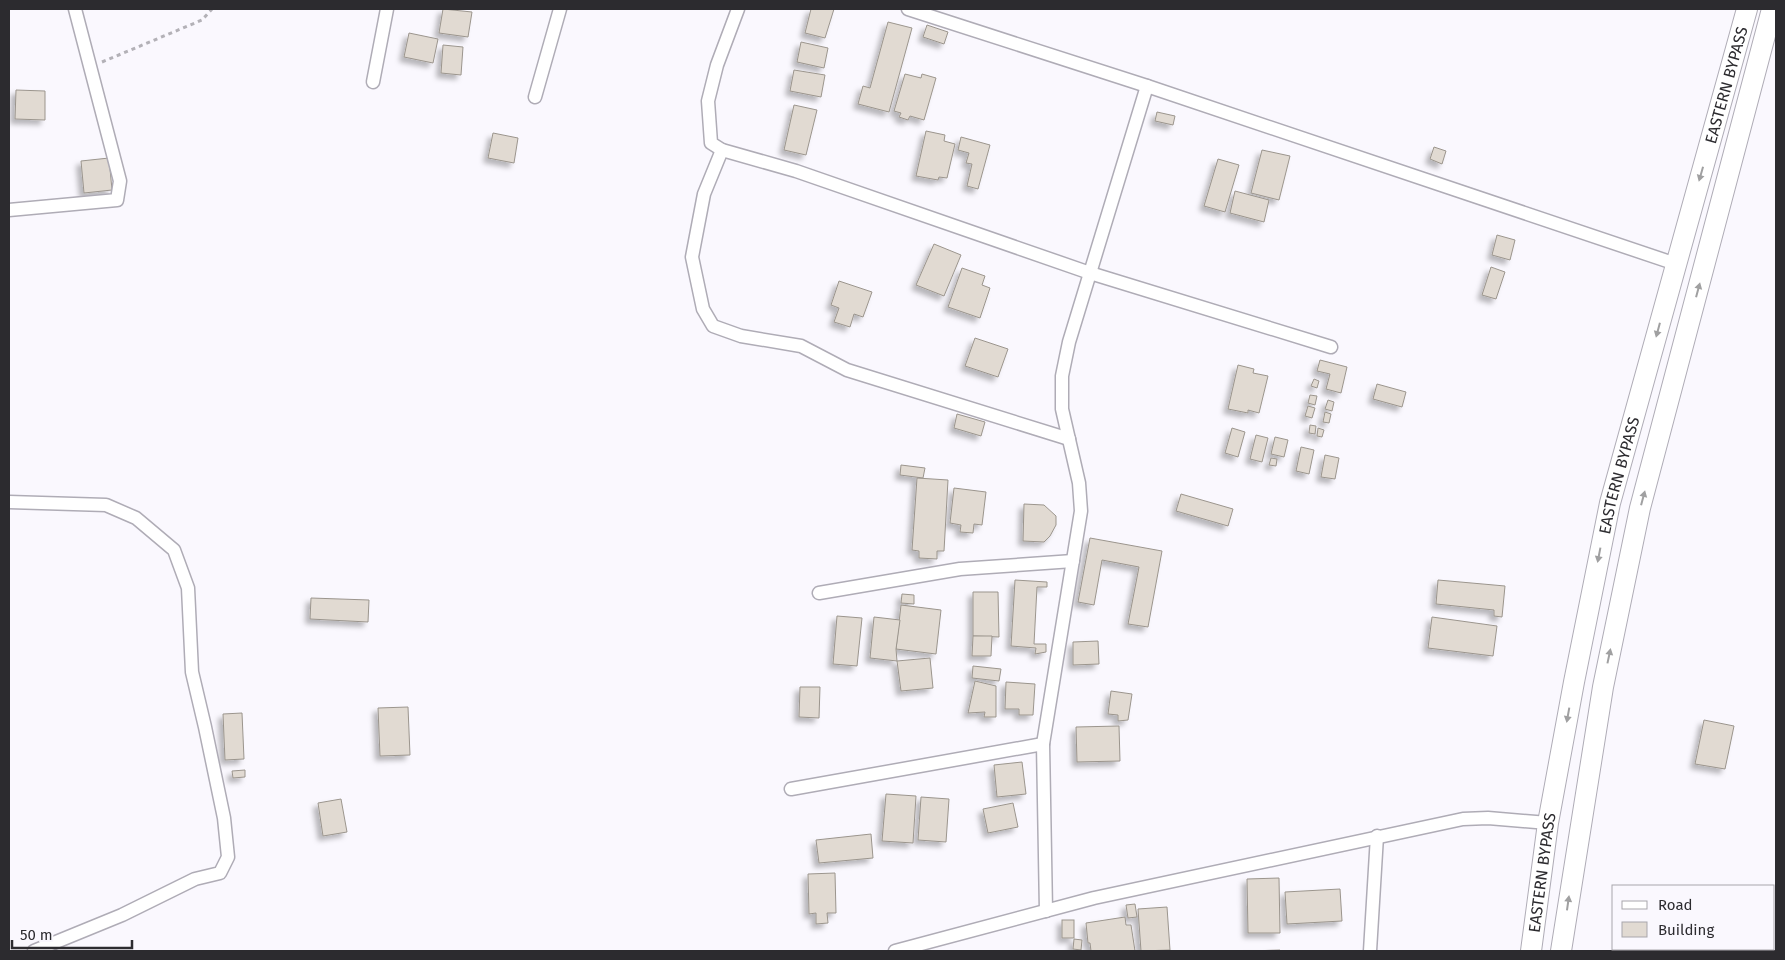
<svg xmlns="http://www.w3.org/2000/svg" width="1785" height="960" font-family="'Fira Sans',sans-serif">
  <defs>
    <filter id="shadow"><feDropShadow dx="-4.5" dy="4.5" stdDeviation="2.5" flood-color="#0004"/></filter>
  </defs>
  <rect width="100%" height="100%" fill="#faf8fe"/>
  <g fill="#e1dad2" stroke="#9b958d" filter="url(#shadow)">
    <polygon points="443,9 472,12 468,37 439,33"/>
    <polygon points="811,9 834,9 825,38 805,33"/>
    <polygon points="888,22 912,28 889,112 858,104 863,86 870,88"/>
    <polygon points="927,25 948,32 944,44 923,37"/>
    <polygon points="409,33 438,39 433,63 404,57"/>
    <polygon points="801,42 828,48 824,68 797,62"/>
    <polygon points="443,45 463,47 461,75 441,73"/>
    <polygon points="794,70 825,75 821,97 790,91"/>
    <polygon points="905,74 921,78 922,74 936,78 924,120 910,116 908,120 899,117 901,113 894,111"/>
    <polygon points="16,90 45,91 45,120 15,119"/>
    <polygon points="794,105 817,110 806,155 784,150"/>
    <polygon points="1157,112 1175,116 1173,125 1155,121"/>
    <polygon points="926,131 945,135 944,141 955,144 947,178 939,177 938,180 916,176"/>
    <polygon points="493,133 518,138 514,163 488,158"/>
    <polygon points="961,137 990,145 978,189 967,186 972,164 966,163 969,153 958,150"/>
    <polygon points="1434,147 1446,151 1442,164 1430,159"/>
    <polygon points="1262,150 1290,156 1279,200 1251,193"/>
    <polygon points="109,158 112,190 84,193 81,161"/>
    <polygon points="1218,159 1239,165 1225,212 1204,206"/>
    <polygon points="1235,191 1269,200 1264,222 1230,213"/>
    <polygon points="1497,235 1515,240 1510,260 1492,255"/>
    <polygon points="934,244 961,255 944,296 916,285"/>
    <polygon points="1491,267 1505,272 1496,299 1482,295"/>
    <polygon points="962,268 985,276 982,285 990,288 980,318 948,307"/>
    <polygon points="839,281 872,292 863,317 854,314 850,327 834,322 839,308 831,305"/>
    <polygon points="975,338 1008,349 998,377 965,366"/>
    <polygon points="1320,360 1347,367 1341,393 1326,389 1330,374 1317,371"/>
    <polygon points="1238,365 1254,369 1253,373 1268,376 1259,413 1248,410 1248,413 1228,409"/>
    <polygon points="1314,379 1319,381 1317,388 1311,386"/>
    <polygon points="1377,384 1406,392 1402,407 1373,399"/>
    <polygon points="1310,395 1317,396 1315,405 1308,403"/>
    <polygon points="1328,400 1334,402 1332,411 1325,409"/>
    <polygon points="1308,406 1315,408 1312,418 1305,416"/>
    <polygon points="1325,412 1331,414 1329,423 1323,422"/>
    <polygon points="957,414 985,422 981,436 954,428"/>
    <polygon points="1310,425 1316,426 1315,434 1309,433"/>
    <polygon points="1232,428 1245,432 1238,457 1225,453"/>
    <polygon points="1318,428 1324,430 1322,437 1317,436"/>
    <polygon points="1256,435 1268,438 1262,462 1250,459"/>
    <polygon points="1275,437 1288,440 1284,457 1271,454"/>
    <polygon points="1301,447 1314,450 1309,474 1296,471"/>
    <polygon points="1325,455 1339,458 1335,479 1321,477"/>
    <polygon points="1271,458 1277,459 1276,466 1269,465"/>
    <polygon points="901,465 925,468 923,478 900,475"/>
    <polygon points="917,478 948,480 944,551 937,551 937,559 919,558 919,551 912,550"/>
    <polygon points="954,488 986,492 982,525 974,524 973,533 960,532 961,525 950,523"/>
    <polygon points="1181,494 1233,509 1228,526 1176,511"/>
    <polygon points="1024,504 1044,505 1056,516 1056,525 1050,536 1044,542 1023,541"/>
    <polygon points="1090,538 1162,551 1148,627 1128,624 1139,567 1102,560 1094,605 1078,602"/>
    <polygon points="1015,580 1047,582 1047,587 1037,587 1034,644 1046,644 1046,652 1035,654 1036,648 1011,646"/>
    <polygon points="1438,580 1505,586 1502,617 1494,616 1494,610 1436,604"/>
    <polygon points="973,592 998,592 999,637 973,636"/>
    <polygon points="902,594 914,595 914,604 901,603"/>
    <polygon points="311,598 369,600 368,622 310,619"/>
    <polygon points="901,605 941,610 936,654 896,649"/>
    <polygon points="837,616 862,618 857,666 833,664"/>
    <polygon points="874,617 900,620 896,649 897,661 870,658"/>
    <polygon points="1432,617 1497,626 1493,656 1428,648"/>
    <polygon points="973,636 992,636 991,656 972,656"/>
    <polygon points="1098,641 1099,664 1073,665 1073,642"/>
    <polygon points="930,658 933,688 901,691 897,661"/>
    <polygon points="973,666 1001,669 999,681 972,678"/>
    <polygon points="975,681 996,686 996,717 984,717 985,712 968,713"/>
    <polygon points="1006,682 1035,684 1033,715 1019,715 1019,709 1005,709"/>
    <polygon points="800,687 820,687 819,718 799,717"/>
    <polygon points="1111,691 1132,694 1128,720 1118,721 1118,715 1108,714"/>
    <polygon points="408,707 410,755 380,756 378,708"/>
    <polygon points="242,713 244,759 225,760 223,714"/>
    <polygon points="1704,720 1734,726 1725,769 1695,764"/>
    <polygon points="1119,726 1120,761 1077,762 1076,727"/>
    <polygon points="1022,762 1026,794 997,797 994,765"/>
    <polygon points="245,770 245,777 233,778 232,771"/>
    <polygon points="886,794 916,796 913,843 882,841"/>
    <polygon points="921,797 949,799 946,842 918,840"/>
    <polygon points="341,799 347,832 323,836 318,803"/>
    <polygon points="1013,803 1018,827 988,833 983,809"/>
    <polygon points="871,834 873,858 819,863 816,840"/>
    <polygon points="835,873 836,913 827,913 828,923 816,924 816,913 809,914 808,874"/>
    <polygon points="1279,878 1280,933 1248,933 1247,879"/>
    <polygon points="1340,889 1342,921 1287,924 1285,892"/>
    <polygon points="1135,904 1137,917 1128,918 1126,905"/>
    <polygon points="1167,907 1170,950 1141,951 1138,909"/>
    <polygon points="1125,917 1126,925 1131,925 1135,951 1091,951 1090,943 1088,943 1086,923"/>
    <rect x="1062" y="920" width="12" height="18"/>
    <polygon points="1074,939 1082,940 1081,950 1073,949"/>
    <polygon points="1280,950 1280,951 1249,951"/>
  </g>
  <g fill="none" stroke-linecap="round" stroke-linejoin="round">
    <defs>
      <g id="minor">
        <polyline points="738,9 717,65 708,101 711,143 722,150 796,171 1090,273 1331,347"/>
        <polyline points="908,9 1147,86 1676,264"/>
        <polyline points="373,82 387,9"/>
        <polyline points="535,97 560,9"/>
        <polyline points="722,150 704,194 692,257 703,309 713,326 741,336 801,346 847,370 1069,439"/>
        <polyline points="9,210 117,200 120,181 75,9"/>
        <polyline points="9,502 106,505 136,518 174,550 188,588 192,672 205,727 224,818 228,857 220,873 195,879 122,915 34,951"/>
        <polyline points="819,593 960,569 1073,561"/>
        <polyline points="791,789 1043,744"/>
        <polyline points="1046,911 1043,744 1081,511 1079,483 1062,409 1062,376 1069,342 1147,86"/>
        <polyline points="895,951 1094,898 1463,819 1488,818 1548,823"/>
        <polyline points="1370,951 1377,836"/>
      </g>
      <g id="primary">
        <path id="s1" d="M1531,951L1548,823L1574,682L1610,503L1747,9"/>
        <polyline points="1561,951 1603,687 1640,508 1772,9"/>
      </g>
    </defs>
    <use href="#minor" stroke="#afacb6" stroke-width="15"/>
    <use href="#primary" stroke="#afacb6" stroke-width="22"/>
    <polyline stroke="#b3b1b7" stroke-width="3" stroke-dasharray="4 4" stroke-linecap="butt" points="102,62 202,20 212,9"/>
    <use href="#minor" stroke="#fff" stroke-width="12"/>
    <use href="#primary" stroke="#fff" stroke-width="20"/>
  </g>
  <defs><path id="oneway-solid" d="M-6-.8H1V-3.2L6.5 0L1 3.2V.8H-6Z" transform="scale(1.25)"/></defs>
  <g fill="#a0a0a1">
    <use href="#oneway-solid" transform="translate(1701 174) rotate(106)"/>
    <use href="#oneway-solid" transform="translate(1698 290) rotate(-75)"/>
    <use href="#oneway-solid" transform="translate(1658 330) rotate(105)"/>
    <use href="#oneway-solid" transform="translate(1643 498) rotate(-75)"/>
    <use href="#oneway-solid" transform="translate(1599 555) rotate(101)"/>
    <use href="#oneway-solid" transform="translate(1609 656) rotate(-78)"/>
    <use href="#oneway-solid" transform="translate(1568 715) rotate(100)"/>
    <use href="#oneway-solid" transform="translate(1568 903) rotate(-82)"/>
  </g>
  <g text-anchor="middle" stroke-width="4" stroke-linejoin="round" paint-order="stroke">
    <g font-size="16" fill="#2c2b2f" stroke="#faf8fe">
      <text dy="6" stroke="none"><textPath href="#s1" startOffset="889">EASTERN BYPASS</textPath></text>
      <text dy="6" stroke="none"><textPath href="#s1" startOffset="484">EASTERN BYPASS</textPath></text>
      <text dy="6" stroke="none"><textPath href="#s1" startOffset="79">EASTERN BYPASS</textPath></text>
    </g>
  </g>
  <rect width="1785" height="960" fill="none" stroke="#2c2b2f" stroke-width="20"/>
  <rect x="1612" y="885" width="162" height="65" fill="#faf8fe" stroke="#a8a6ab"/>
  <rect x="1622" y="901" width="25" height="8" fill="#ffffff" stroke="#a8a6ab"/>
  <text x="1658" y="910" font-size="15" fill="#2c2b2f">Road</text>
  <rect x="1622" y="922" width="25" height="15" fill="#e1dad2" stroke="#a8a6ab"/>
  <text x="1658" y="935" font-size="15" fill="#2c2b2f">Building</text>
  <path d="M12 940v8h120v-8" fill="none" stroke="#2c2b2f" stroke-width="2.5"/>
  <text x="20" y="940" font-size="15" fill="#2c2b2f" stroke="#faf8fe" stroke-width="4" paint-order="stroke">50 m</text>
</svg>
